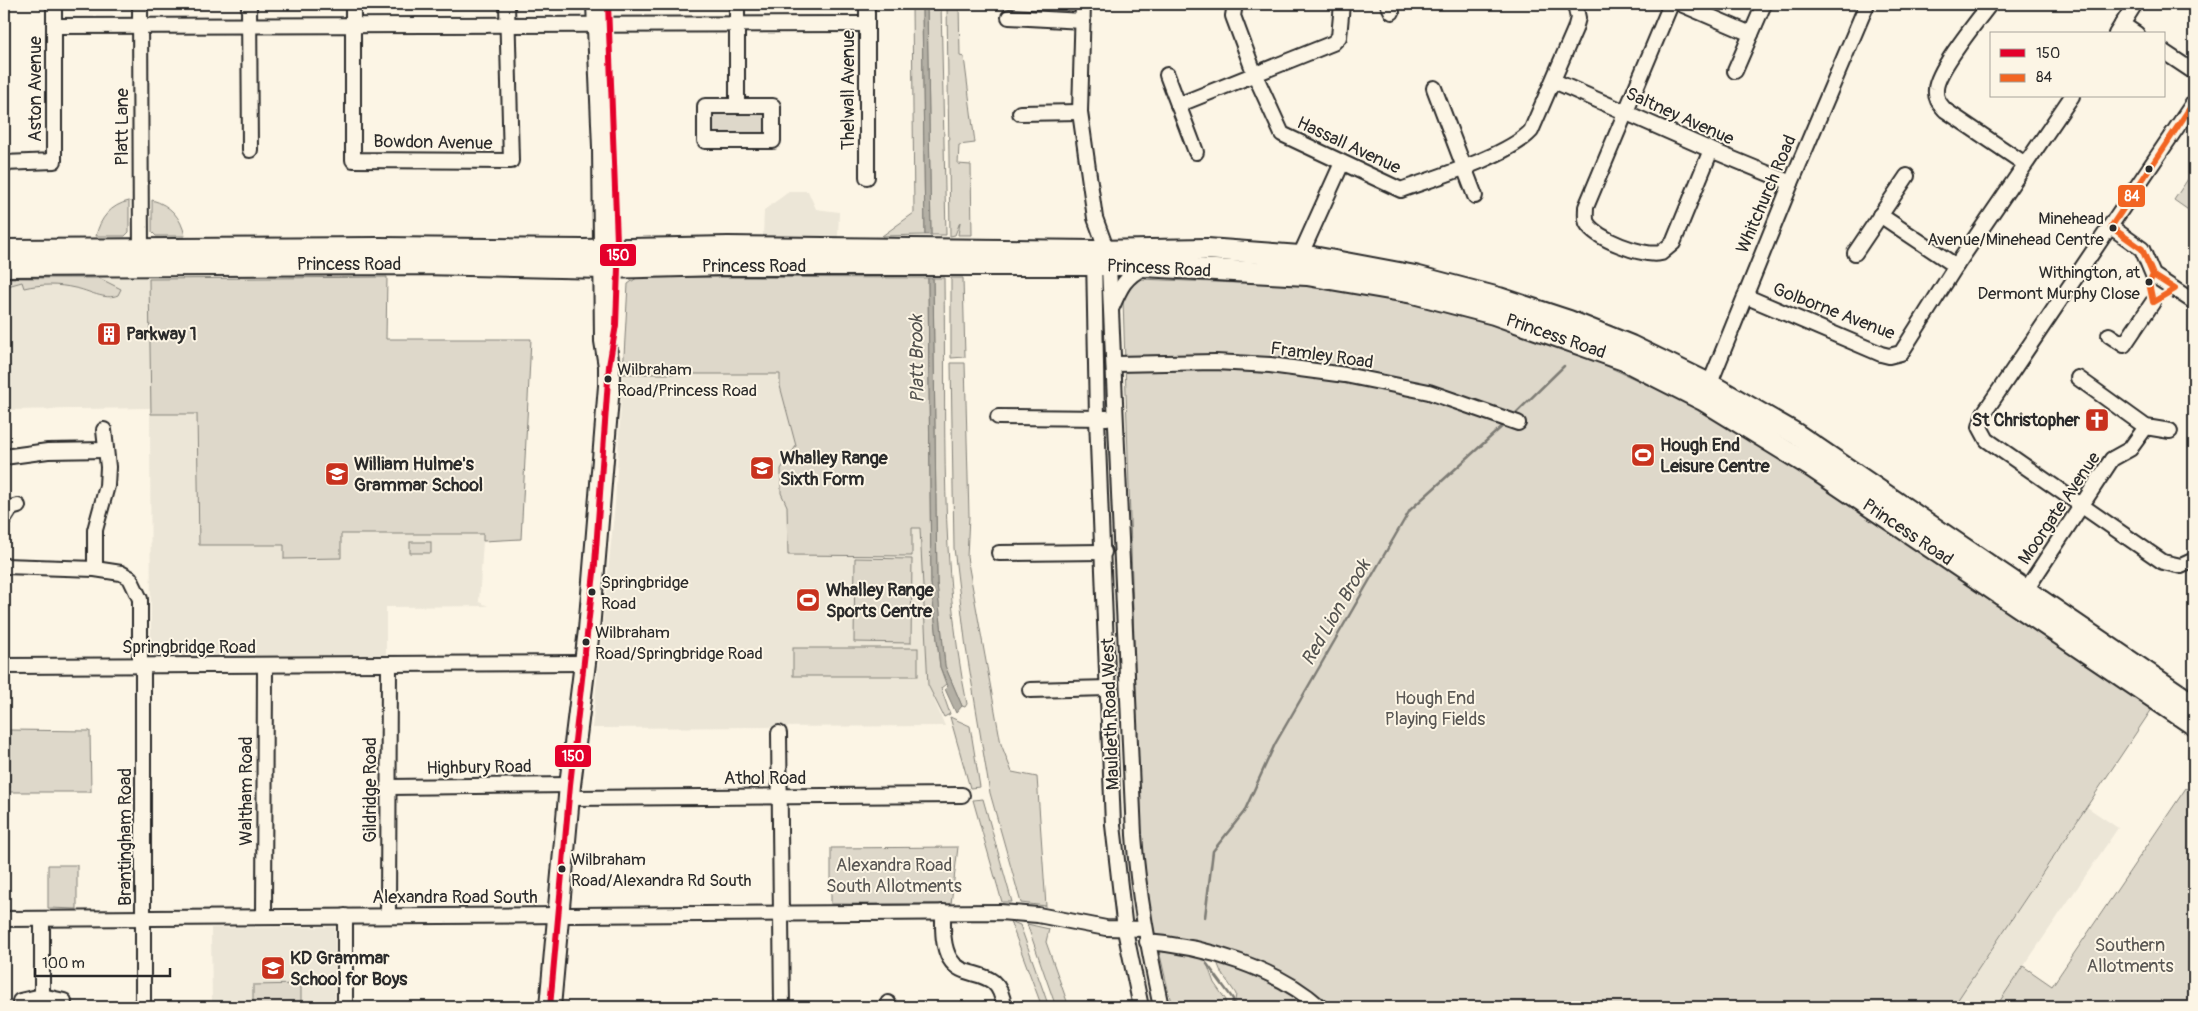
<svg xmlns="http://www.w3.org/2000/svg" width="2198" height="1011" font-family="Pangolin,sans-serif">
  <rect width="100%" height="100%" fill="#fcf5e5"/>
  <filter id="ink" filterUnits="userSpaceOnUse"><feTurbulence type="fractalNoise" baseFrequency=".02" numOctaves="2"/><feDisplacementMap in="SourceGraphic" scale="10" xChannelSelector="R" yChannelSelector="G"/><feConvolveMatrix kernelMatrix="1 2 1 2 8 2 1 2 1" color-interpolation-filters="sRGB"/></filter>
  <g filter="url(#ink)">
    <g fill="#ece6d7">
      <polygon points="790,191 808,191 816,209 839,212 838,237 763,236 764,210"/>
      <polygon points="387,277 386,339 531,339 521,539 483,541 479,602 488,606 386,607 386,656 153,658 151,655 150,408 4,410 4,278"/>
      <polygon points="638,277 916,278 928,685 945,726 592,728 615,504 628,284"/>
      <polygon points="2087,807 2118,828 1996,1007 1953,1007"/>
      <polygon points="335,927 335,1007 212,1007 211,928"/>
    </g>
    <g fill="#ded8ca" stroke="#84827a">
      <polygon points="912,4 922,4 925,235 882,236 914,213"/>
      <polygon points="927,4 941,4 946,235 931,235"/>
      <polygon points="947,4 959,4 960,56 964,57 975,143 959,145 958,164 971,165 972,235 958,235 960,222 955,235 950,236"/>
      <polygon points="711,111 766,112 766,135 711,135"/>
      <polygon points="2194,170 2194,214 2174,200"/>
      <path d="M152,200C170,205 181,217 185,236H156L152,232Z"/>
      <path d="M129,201V232L125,236H96C100,218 111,205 129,201Z"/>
      <polygon points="387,277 386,339 531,339 521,539 483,541 483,534 341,534 341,558 284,559 284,545 199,545 197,414 151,414 149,279"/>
      <polygon points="693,277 928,278 931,583 940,667 946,684 941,688 950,714 944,717 928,685 920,528 912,528 912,556 788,555 787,506 781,493 781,469 796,446 780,386 780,374 623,374 628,284 638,277"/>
      <path d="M4,278H99L121,289L118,295C105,301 88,290 75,288C58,284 41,284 24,288L22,282L4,287Z"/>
      <path d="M933,278H944C946,417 939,569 967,704L965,707L962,706L945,666L937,583Z"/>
      <polygon points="951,278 963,278 965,357 951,358"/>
      <path d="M1140,279L1238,283L1258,281L1327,287L1408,302L1480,319L1587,357L1700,409L1770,450L2152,709L1953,1007H1310C1279,981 1245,969 1205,958L1214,983L1226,1000L1224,1007H1172L1151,916L1140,827L1123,300C1125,290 1130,282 1140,279Z"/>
      <polygon points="951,363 965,363 969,516 967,557 1001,744 1012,772 1037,777 1046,906 1021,903 990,793 966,648 954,548"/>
      <rect x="410" y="542" width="21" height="11"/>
      <polygon points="855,558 912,559 911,643 854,642"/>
      <rect x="793" y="648" width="125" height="28"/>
      <polygon points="950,717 970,726 980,787 970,788"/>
      <polygon points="10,730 90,731 91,792 4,792 4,788 10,788"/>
      <polygon points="2186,788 2194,794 2194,1007 1996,1007 2023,966 2052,986"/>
      <polygon points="983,799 1012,902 1002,902 973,800"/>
      <polygon points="958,847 951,904 831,904 831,848"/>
      <polygon points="48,865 77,865 77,909 48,908"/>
      <polygon points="1010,921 1020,925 1049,1007 1042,1007"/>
      <polygon points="1027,924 1049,929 1046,942 1069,1007 1056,1007"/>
      <path d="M1217,962C1250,971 1282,985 1308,1007H1234L1236,994L1221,972Z"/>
      <polygon points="301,984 301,1007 253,1007 253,985"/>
    </g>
    <g fill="#b4b0a5" stroke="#7d7b74">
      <polygon points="922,4 927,4 931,235 925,235"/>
      <polygon points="928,278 933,278 937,583 945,666 962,706 956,713 945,689 948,686 940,667 931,583"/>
    </g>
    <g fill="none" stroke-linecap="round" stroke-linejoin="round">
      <g stroke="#7d7b74" stroke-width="2.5">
        <polyline points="1513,416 1564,366"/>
        <polyline points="1205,917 1213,851 1244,812 1275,744 1410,510 1506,423"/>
        <polyline points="1207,964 1233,999 1232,1007"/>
      </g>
      <defs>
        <g id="minor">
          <polyline points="54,4 54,26 867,24"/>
          <polyline points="140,4 141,258"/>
          <polyline points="249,4 250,150"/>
          <polyline points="353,4 353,160 511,161 507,4"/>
          <polyline points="867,4 867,177"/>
          <path d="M1083,4L1080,112L1095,218L1107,251L1109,265L1134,835C1138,894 1149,950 1161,1007"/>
          <path d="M1235,4L1233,16L1255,75L1282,134L1401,190C1434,178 1508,156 1531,131L1575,29L1578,18L1575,4"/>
          <polyline points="1388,4 1392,12"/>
          <path d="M1671,4L1586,207C1586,212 1585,219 1587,223C1596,239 1643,257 1661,253L1673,243L1711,150"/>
          <polyline points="1681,4 1751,34"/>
          <path d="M1990,4C1977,21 1937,70 1936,89C1935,98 1939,103 1945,110L2025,164"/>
          <polyline points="1009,17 1083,21"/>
          <polyline points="2122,24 2137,34"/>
          <polyline points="2116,34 2135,4"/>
          <polyline points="2164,52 2194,72"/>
          <polyline points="1735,71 1764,4"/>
          <polyline points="1167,75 1196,152"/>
          <polyline points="1554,81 1711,150 1791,183"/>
          <polyline points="1434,88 1475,196"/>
          <polyline points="2194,102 1984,413 1980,427 1987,440 2163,562 2181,566 2194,560"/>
          <polyline points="1178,105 1333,43 1339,37 1342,4"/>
          <rect x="705" y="106" width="68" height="35"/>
          <polyline points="737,106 737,4"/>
          <polyline points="1020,113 1080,112"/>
          <polyline points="4,163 54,161 54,26"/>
          <polyline points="1880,215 1956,266"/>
          <polyline points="2111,227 2142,249 2153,275 2194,302"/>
          <polyline points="1855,253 1907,176"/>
          <polyline points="1094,256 1097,418 1113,825 1125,930 1141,1007"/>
          <polyline points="1300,256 1342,163"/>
          <polyline points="1745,296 1881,354 1889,356 1901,353 1956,266 2072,96"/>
          <path d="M1112,307C1120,288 1125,276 1145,267"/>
          <polyline points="2109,335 2124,345 2153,302"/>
          <polyline points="1116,364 1215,362 1270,365 1345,375 1429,392 1518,423"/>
          <polyline points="2078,378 2146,427 2170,431"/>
          <polyline points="1706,393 1791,183 1867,4"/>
          <polyline points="998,417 1107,418"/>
          <polyline points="4,457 48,451 106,450"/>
          <polyline points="4,519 11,508 18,506"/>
          <polyline points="999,553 1104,552"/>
          <polyline points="4,566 95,569 121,573 130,578 140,599 140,666"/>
          <polyline points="95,569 95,530 107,486 108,467 104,430"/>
          <polyline points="2026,590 2112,459 2130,449 2146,427"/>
          <polyline points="4,666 585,663"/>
          <polyline points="1030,690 1109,688"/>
          <polyline points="779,733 782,1007"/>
          <polyline points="389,787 570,785"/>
          <polyline points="568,798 962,795"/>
          <path d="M943,912C943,927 942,946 950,959C964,983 999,963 1004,1007"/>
          <polyline points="388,916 389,664"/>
          <polyline points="264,917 265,665"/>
          <polyline points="4,919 1000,912 1038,915 1106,928 1145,929"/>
          <path d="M1147,942C1204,946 1277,968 1320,1007"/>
          <polyline points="42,996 42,919"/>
          <polyline points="20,1001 42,996 64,1001"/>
          <polyline points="888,1003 890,1007"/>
          <polyline points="143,1007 143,666"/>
          <polyline points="345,1007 345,916"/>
        </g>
        <g id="highway">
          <polyline points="4,250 379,248 582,250 728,247 1094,251 1207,249 1313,257 1415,276 1499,298 1569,321 1631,346 1709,384 1796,434 2194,705"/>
          <polyline points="4,266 421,264 605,268 722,265 1125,265 1307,275 1413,293 1494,314 1624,360 1703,400 1812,467 2194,725"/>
          <polyline points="550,1007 570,785 589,630 609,386 609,366 605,341 603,147 597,4"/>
        </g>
      </defs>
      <use href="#minor" stroke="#2b2b2b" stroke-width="18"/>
      <use href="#highway" stroke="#2b2b2b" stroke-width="24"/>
      <use href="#minor" stroke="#fcf5e5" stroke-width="14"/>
      <use href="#highway" stroke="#fcf5e5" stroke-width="20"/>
      <defs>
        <polyline id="bus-1" points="550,1007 570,785 595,564 609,366 616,325 618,268 608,4"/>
        <g id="bus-2">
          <polyline points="2111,227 2194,102"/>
          <polyline points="2111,227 2142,249 2153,275"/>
          <polygon points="2153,275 2175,289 2153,302 2149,283"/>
        </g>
      </defs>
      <use href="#bus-1" stroke="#fcf5e5" stroke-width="10"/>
      <use href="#bus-2" stroke="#fcf5e5" stroke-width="10"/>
      <use href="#bus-1" stroke="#e4002b" stroke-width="6"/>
      <use href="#bus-2" stroke="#f26522" stroke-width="6"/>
    </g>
  </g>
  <defs>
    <symbol id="building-square" viewBox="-11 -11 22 22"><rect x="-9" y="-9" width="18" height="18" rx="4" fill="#c8321e" stroke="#fcf5e5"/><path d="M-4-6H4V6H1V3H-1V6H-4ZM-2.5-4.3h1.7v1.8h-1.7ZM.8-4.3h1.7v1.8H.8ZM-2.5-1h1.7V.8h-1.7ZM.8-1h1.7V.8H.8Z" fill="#fff"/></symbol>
    <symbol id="church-square" viewBox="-11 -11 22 22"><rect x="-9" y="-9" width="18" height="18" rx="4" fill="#c8321e" stroke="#fcf5e5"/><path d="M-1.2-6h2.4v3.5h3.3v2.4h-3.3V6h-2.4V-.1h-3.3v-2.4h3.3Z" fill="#fff"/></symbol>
    <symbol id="stadium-square" viewBox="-11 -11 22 22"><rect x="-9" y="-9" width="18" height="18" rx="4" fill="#c8321e" stroke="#fcf5e5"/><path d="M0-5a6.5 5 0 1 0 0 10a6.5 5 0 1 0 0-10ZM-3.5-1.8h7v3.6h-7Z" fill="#fff"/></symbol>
    <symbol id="university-square" viewBox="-11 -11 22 22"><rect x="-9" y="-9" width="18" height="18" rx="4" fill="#c8321e" stroke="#fcf5e5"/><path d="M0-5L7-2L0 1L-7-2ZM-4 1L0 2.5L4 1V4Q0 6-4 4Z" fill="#fff"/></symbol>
    <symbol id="school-square" viewBox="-11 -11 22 22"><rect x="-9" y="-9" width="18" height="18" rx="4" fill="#c8321e" stroke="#fcf5e5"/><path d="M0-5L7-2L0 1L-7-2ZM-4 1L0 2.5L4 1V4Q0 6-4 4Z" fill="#fff"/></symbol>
  </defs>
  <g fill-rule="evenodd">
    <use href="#building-square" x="95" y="320" width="28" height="28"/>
    <use href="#church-square" x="2083" y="406" width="28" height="28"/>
    <use href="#stadium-square" x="1629" y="441" width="28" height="28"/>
    <use href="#university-square" x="748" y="454" width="28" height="28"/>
    <use href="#school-square" x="323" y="460" width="28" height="28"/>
    <use href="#stadium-square" x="794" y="586" width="28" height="28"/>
    <use href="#school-square" x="259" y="954" width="28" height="28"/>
  </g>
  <g fill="#2b2b2b" stroke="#fcf5e5" stroke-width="2">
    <circle cx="2149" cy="169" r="4.5"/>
    <circle cx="2113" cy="228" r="4.5"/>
    <circle cx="2149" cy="282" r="4.5"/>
    <circle cx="608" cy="379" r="4.5"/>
    <circle cx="592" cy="592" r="4.5"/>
    <circle cx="586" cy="642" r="4.5"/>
    <circle cx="562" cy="869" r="4.5"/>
  </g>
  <g text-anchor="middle" stroke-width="4" stroke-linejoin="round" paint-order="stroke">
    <g font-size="17" fill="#2b2b2b" stroke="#fcf5e5" text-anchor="start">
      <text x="2104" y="224" text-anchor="end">Minehead<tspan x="2104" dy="21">Avenue/Minehead Centre</tspan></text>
      <text x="2140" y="278" text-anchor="end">Withington, at<tspan x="2140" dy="21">Dermont Murphy Close</tspan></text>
      <text x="617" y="375">Wilbraham<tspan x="617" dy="21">Road/Princess Road</tspan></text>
      <text x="601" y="588">Springbridge<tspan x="601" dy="21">Road</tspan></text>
      <text x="595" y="638">Wilbraham<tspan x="595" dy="21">Road/Springbridge Road</tspan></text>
      <text x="571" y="865">Wilbraham<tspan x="571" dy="21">Road/Alexandra Rd South</tspan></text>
    </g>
    <g font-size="18" fill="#2b2b2b" stroke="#fcf5e5">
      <text transform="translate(35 89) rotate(-90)" y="6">Aston Avenue</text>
      <text transform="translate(848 90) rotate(-90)" y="6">Thelwall Avenue</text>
      <text transform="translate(1680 116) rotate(24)" y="6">Saltney Avenue</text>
      <text transform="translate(122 127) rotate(-90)" y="6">Platt Lane</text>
      <text transform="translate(433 142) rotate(1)" y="6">Bowdon Avenue</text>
      <text transform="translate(1349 145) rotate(25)" y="6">Hassall Avenue</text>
      <text transform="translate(1766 194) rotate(-67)" y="6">Whitchurch Road</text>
      <text x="349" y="270">Princess Road</text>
      <text x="754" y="272">Princess Road</text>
      <text transform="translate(1159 268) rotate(3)" y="6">Princess Road</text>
      <text transform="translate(1834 311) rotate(21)" y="6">Golborne Avenue</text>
      <text transform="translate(1556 336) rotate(19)" y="6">Princess Road</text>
      <text transform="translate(1322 355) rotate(8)" y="6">Framley Road</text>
      <text transform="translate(2059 508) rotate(-56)" y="6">Moorgate Avenue</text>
      <text transform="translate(1908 532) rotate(34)" y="6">Princess Road</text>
      <text x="189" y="653">Springbridge Road</text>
      <text transform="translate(1110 714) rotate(-92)" y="6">Mauldeth Road West</text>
      <text transform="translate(479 767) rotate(-1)" y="6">Highbury Road</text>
      <text x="765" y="784">Athol Road</text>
      <text transform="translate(370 790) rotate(-90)" y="6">Gildridge Road</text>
      <text transform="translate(246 791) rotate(-90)" y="6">Waltham Road</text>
      <text transform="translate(125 837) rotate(-90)" y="6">Brantingham Road</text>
      <text x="455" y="903">Alexandra Road South</text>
    </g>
    <g font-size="18" font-weight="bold" fill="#2b2b2b" stroke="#fcf5e5" text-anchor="start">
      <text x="126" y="340">Parkway 1</text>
      <text x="2080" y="426" text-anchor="end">St Christopher</text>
      <text x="1660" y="451">Hough End<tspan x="1660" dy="21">Leisure Centre</tspan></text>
      <text x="780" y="464">Whalley Range<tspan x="780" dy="21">Sixth Form</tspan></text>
      <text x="354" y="470">William Hulme's<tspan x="354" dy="21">Grammar School</tspan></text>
      <text x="826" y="596">Whalley Range<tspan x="826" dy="21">Sports Centre</tspan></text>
      <text x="290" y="964">KD Grammar<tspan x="290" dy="21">School for Boys</tspan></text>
    </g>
    <g font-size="18" fill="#585653" stroke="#fcf5e5">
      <text x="1435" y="704">Hough End<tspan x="1435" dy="21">Playing Fields</tspan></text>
      <text x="894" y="871">Alexandra Road<tspan x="894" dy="21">South Allotments</tspan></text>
      <text x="2130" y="951">Southern<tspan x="2130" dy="21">Allotments</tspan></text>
    </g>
    <g font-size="19" font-style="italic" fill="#545350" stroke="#fcf5e5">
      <text transform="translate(916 359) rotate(-91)" y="7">Platt Brook</text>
      <text transform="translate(1335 612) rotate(-60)" y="7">Red Lion Brook</text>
    </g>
  </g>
  <g stroke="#fcf5e5" stroke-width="2">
    <rect x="2117" y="184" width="29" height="24" rx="5" fill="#f26522"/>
    <rect x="599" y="243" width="38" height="24" rx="5" fill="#e4002b"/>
    <rect x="554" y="744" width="38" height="24" rx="5" fill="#e4002b"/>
  </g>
  <g font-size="14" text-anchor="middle" font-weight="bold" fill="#fff">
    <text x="2132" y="201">84</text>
    <text x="618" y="260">150</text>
    <text x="573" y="761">150</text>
  </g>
  <rect width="2198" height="1011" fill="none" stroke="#fcf5e5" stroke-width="20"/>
  <rect x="10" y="10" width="2178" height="991" fill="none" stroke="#2b2b2b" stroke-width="2" filter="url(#ink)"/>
  <rect x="1990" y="32" width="175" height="65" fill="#fcf5e5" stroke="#a8a49b"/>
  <rect x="2000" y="49" width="25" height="8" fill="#e4002b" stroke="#a8a49b"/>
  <text x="2036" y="58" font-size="15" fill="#2b2b2b">150</text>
  <rect x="2000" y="74" width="25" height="8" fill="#f26522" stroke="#a8a49b"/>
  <text x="2036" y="82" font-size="15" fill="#2b2b2b">84</text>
  <path d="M35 968v8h135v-8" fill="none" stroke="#2b2b2b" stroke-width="2.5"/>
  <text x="42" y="968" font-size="15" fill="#2b2b2b" stroke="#fcf5e5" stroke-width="4" paint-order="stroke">100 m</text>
</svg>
